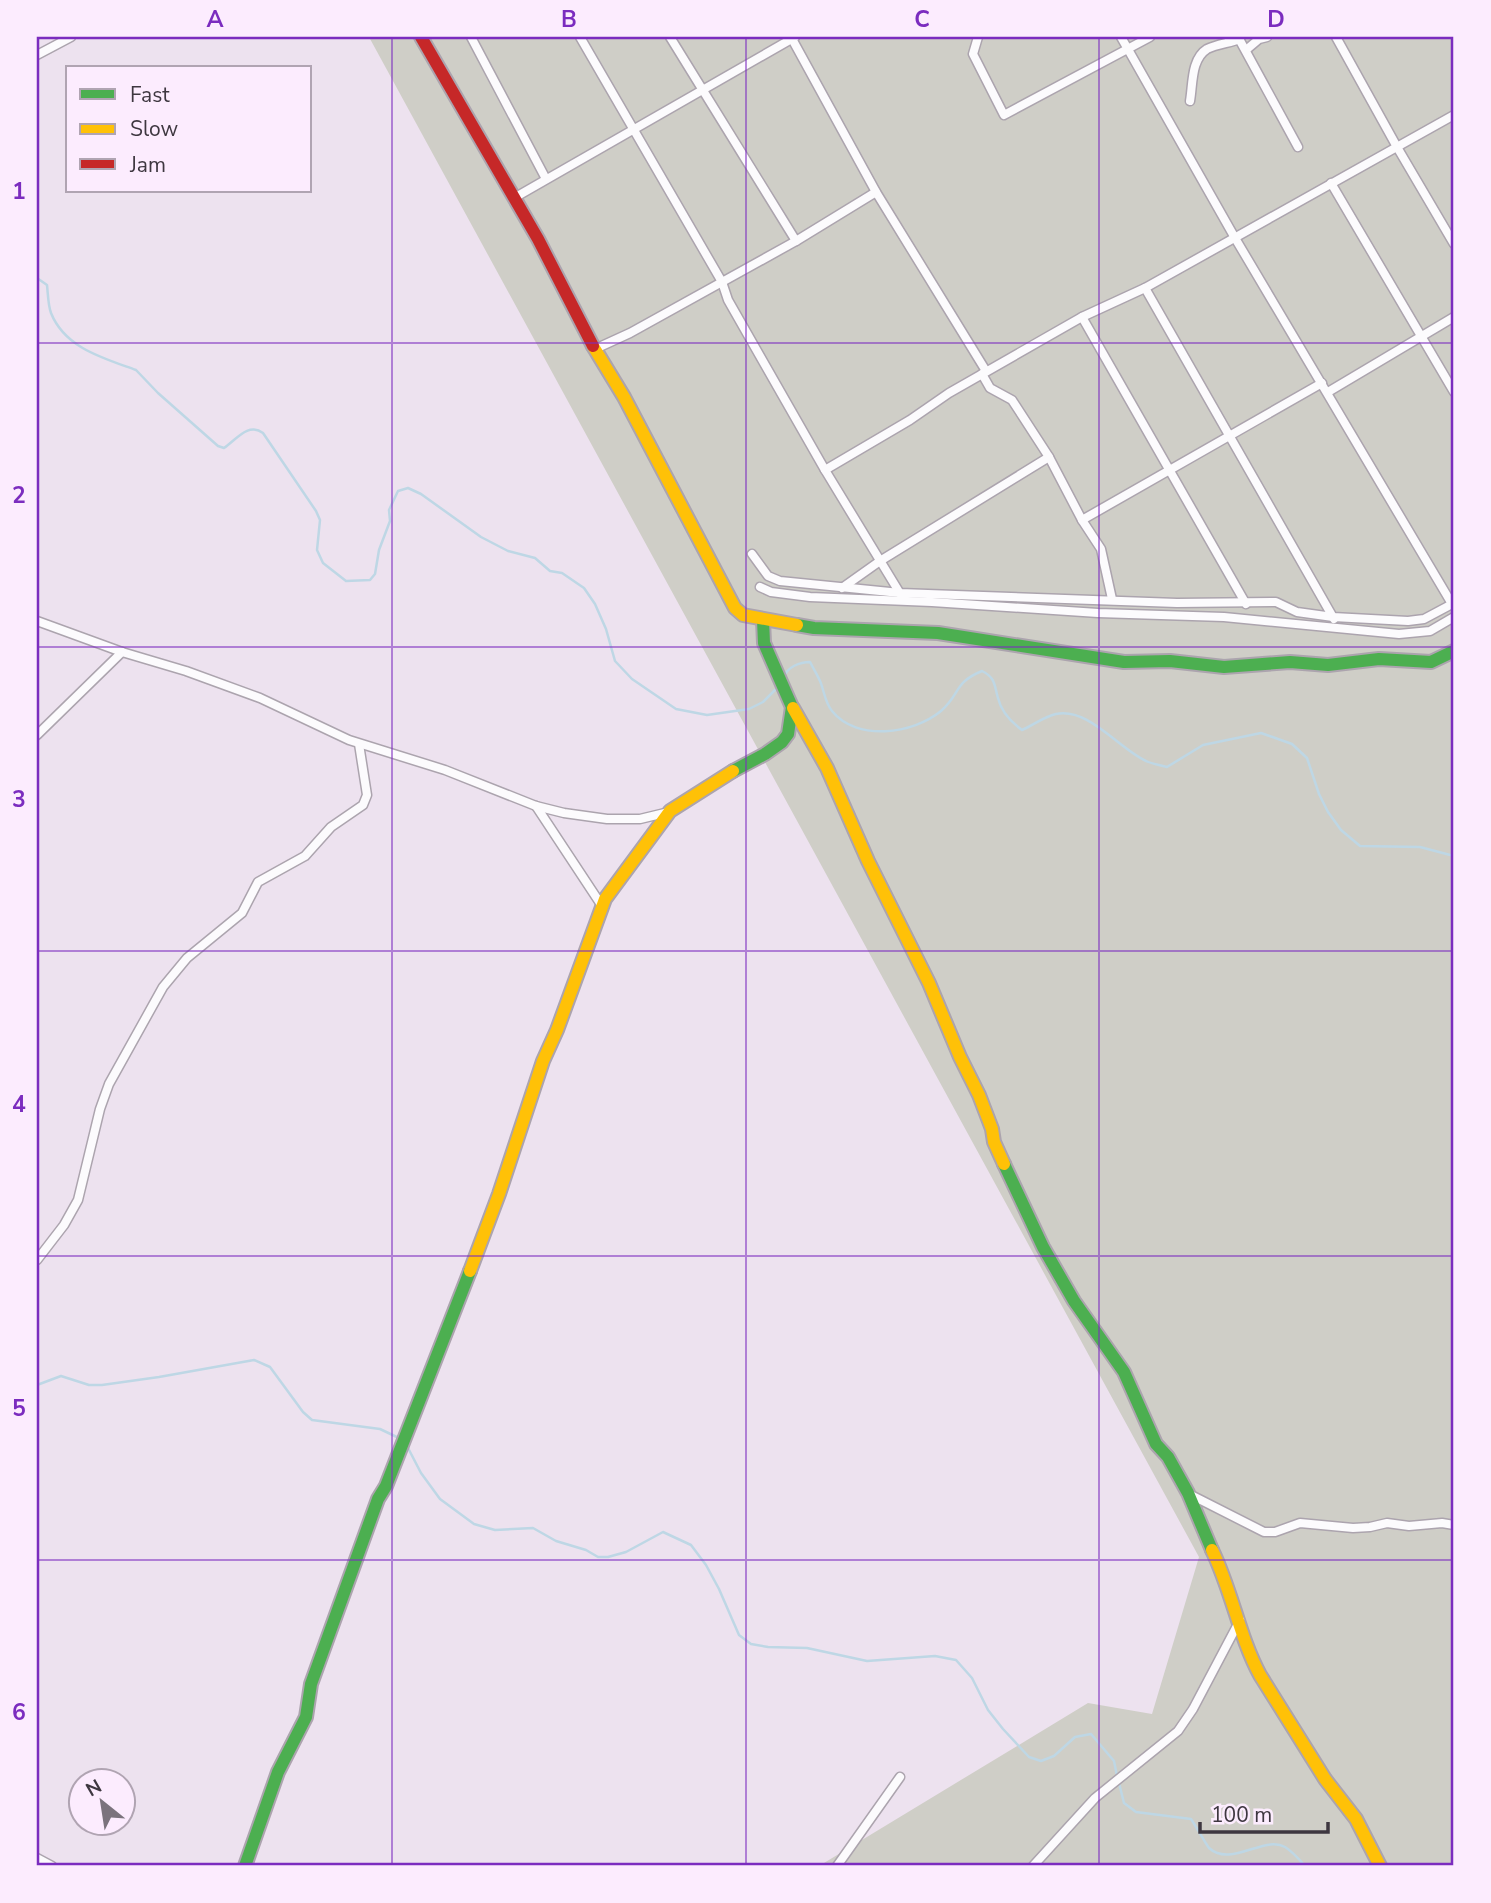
<svg xmlns="http://www.w3.org/2000/svg" width="1491" height="1903" font-family="'Nunito Sans',sans-serif">
  <rect width="100%" height="100%" fill="#ede2ef"/>
  <polygon fill="#cfcec7" points="369,37 1454,37 1454,1866 819,1866 1088,1703 1152,1714 1199,1557"/>
  <g fill="none" stroke-linecap="round" stroke-linejoin="round">
    <g stroke="#bed7e5" stroke-width="2.5">
      <path d="M37,278L47,285C48,294 48,305 51,313C65,348 103,358 136,370L158,393L218,446L224,448C236,440 248,422 263,433L316,511L320,520L317,550L323,563L346,581L370,580L375,574L379,550L390,521L389,510L398,491L408,488L421,494L481,537L508,551L535,558L550,571L562,573L584,588L595,604L606,629L615,661L632,679L676,709L707,715L749,709L763,702L775,690"/>
      <path d="M784,677C787,667 800,662 810,662C813,668 817,674 820,681C824,690 825,703 832,711C857,742 913,734 941,711C961,694 953,683 982,671C996,678 994,685 998,698C1001,711 1011,722 1022,730C1034,725 1043,717 1056,714C1088,707 1118,748 1146,761C1152,764 1160,765 1167,767L1203,745L1261,733L1292,744L1307,758L1319,794L1328,812L1341,830L1360,846L1420,847L1454,856"/>
      <polyline points="37,1385 61,1376 89,1385 102,1385 159,1377 254,1360 270,1367 303,1412 312,1420 380,1429 401,1439"/>
      <polyline points="407,1446 421,1473 440,1499 474,1524 495,1530 533,1528 556,1541 586,1550 598,1557 608,1557 626,1552 663,1532 691,1545 706,1565 719,1589 739,1635 751,1644 768,1647 807,1648 867,1661 935,1656 956,1660 972,1678 988,1710 1003,1729 1029,1757 1041,1761 1054,1756 1075,1737 1091,1734 1114,1761 1117,1776"/>
      <path d="M1119,1783L1124,1803L1136,1812L1191,1819C1196,1826 1205,1843 1209,1848C1231,1868 1264,1835 1285,1847C1293,1852 1299,1859 1305,1866"/>
    </g>
    <defs>
      <g id="street">
        <polyline points="471,37 546,179"/>
        <polyline points="580,37 722,282 728,300 825,470 901,595"/>
        <polyline points="670,37 796,241"/>
        <polyline points="791,37 876,192 986,371"/>
        <polyline points="978,37 973,54 1004,115 1150,37"/>
        <polyline points="1121,37 1235,238 1452,604"/>
        <polyline points="1238,37 1298,147"/>
        <polyline points="1336,37 1397,147 1454,244"/>
        <polyline points="1246,50 1259,39 1267,37"/>
        <polyline points="37,55 71,37"/>
        <path d="M1190,101C1193,84 1191,59 1207,49C1217,44 1230,43 1240,39"/>
        <polyline points="1331,183 1454,392"/>
        <polyline points="514,198 795,37"/>
        <polyline points="1145,288 1334,619"/>
        <polyline points="1082,317 1246,604"/>
        <polyline points="595,349 630,333 796,241 876,192"/>
        <polyline points="982,374 990,388 1012,400 1049,457 1082,520 1101,549 1112,599"/>
        <polyline points="1328,392 1454,317"/>
        <polyline points="825,470 910,420 949,393 1082,317 1145,288 1454,115"/>
        <polyline points="1082,520 1322,383"/>
        <polyline points="752,554 768,576 780,581 900,593 1177,603 1276,602 1297,612 1333,617 1408,621 1424,619 1454,603"/>
        <polyline points="760,587 771,592 810,597 932,602 1098,613 1224,617 1399,634 1430,631 1454,617"/>
        <polyline points="842,588 880,561 1049,457"/>
        <polyline points="37,621 122,652 186,671 260,698 349,740 445,770 536,806 564,813 607,819 640,819 669,812"/>
        <polyline points="37,735 122,652"/>
        <polyline points="536,806 602,906"/>
        <polyline points="37,1260 64,1225 78,1200 100,1109 109,1084 163,987 187,958 242,913 258,882 305,856 331,827 363,805 367,795 359,744"/>
        <polyline points="1189,1494 1264,1532 1275,1532 1300,1523 1353,1528 1370,1527 1387,1523 1409,1526 1442,1523 1454,1525"/>
        <polyline points="37,1858 52,1866"/>
        <polyline points="837,1866 900,1777"/>
        <polyline points="1033,1866 1095,1798 1178,1731 1193,1709 1240,1620"/>
      </g>
      <g id="fast">
        <polyline points="797,625 814,628 938,633 1124,662 1170,661 1224,667 1290,662 1328,665 1379,659 1431,662 1454,651"/>
        <polyline points="733,771 765,754 782,742 788,734 792,707 764,643 763,620"/>
        <polyline points="1004,1164 1043,1247 1074,1301 1124,1372 1156,1444 1168,1457 1188,1493 1212,1550"/>
        <polyline points="245,1866 278,1772 306,1717 311,1684 378,1499 386,1486 470,1271"/>
      </g>
      <g id="slow">
        <polyline points="593,346 624,397 735,608 743,615 797,625"/>
        <polyline points="793,708 827,768 868,861 929,983 960,1057 979,1095 992,1129 994,1142 1004,1164"/>
        <polyline points="470,1271 499,1194 543,1061 557,1030 605,899 670,811 733,771"/>
        <path d="M1212,1550C1232,1591 1239,1636 1260,1675L1325,1779L1356,1819L1380,1866"/>
      </g>
      <polyline id="jam" points="421,37 538,239 593,346"/>
    </defs>
    <use href="#street" stroke="#aca4ae" stroke-width="11"/>
    <use href="#fast" stroke="#aca4ae" stroke-width="16"/>
    <use href="#slow" stroke="#aca4ae" stroke-width="16"/>
    <use href="#jam" stroke="#aca4ae" stroke-width="16"/>
    <use href="#street" stroke="#fcfbfd" stroke-width="8"/>
    <use href="#fast" stroke="#4caf50" stroke-width="12"/>
    <use href="#slow" stroke="#ffc107" stroke-width="12"/>
    <use href="#jam" stroke="#c62828" stroke-width="12"/>
  </g>
  <path fill="none" stroke="#7b2cbf" stroke-width="2" stroke-opacity="0.55" d="M392,37V1866M746,37V1866M1099,37V1866M37,343H1454M37,647H1454M37,951H1454M37,1256H1454M37,1560H1454"/>
  <rect width="1491" height="1903" fill="none" stroke="#fcecfe" stroke-width="77"/>
  <rect x="66" y="66" width="245" height="126" fill="#fcecfe" stroke="#b0a4b2" stroke-width="2"/>
  <rect x="80" y="89" width="35" height="10" fill="#4caf50" stroke="#b0a4b2" stroke-width="2"/>
  <text x="130" y="102" font-size="21" fill="#3e3740">Fast</text>
  <rect x="80" y="124" width="35" height="10" fill="#ffc107" stroke="#b0a4b2" stroke-width="2"/>
  <text x="130" y="136" font-size="21" fill="#3e3740">Slow</text>
  <rect x="80" y="159" width="35" height="10" fill="#c62828" stroke="#b0a4b2" stroke-width="2"/>
  <text x="130" y="172" font-size="21" fill="#3e3740">Jam</text>
  <g transform="translate(102 1802) rotate(330)"><circle r="33" fill="#fcecfe" stroke="#b0a4b2" stroke-width="2"/>
  <path d="M0-5L12 26L0 18L-12 26Z" fill="#7b737d"/>
  <text y="-10" font-size="19" font-weight="bold" text-anchor="middle" fill="#3e3740">N</text>
  </g>
  <path d="M1200 1822v10h128v-10" fill="none" stroke="#3e3740" stroke-width="3.5"/>
  <text x="1211" y="1822" font-size="21" fill="#3e3740" stroke="#fcecfe" stroke-width="5" paint-order="stroke">100 m</text>
  <rect x="38" y="38" width="1414" height="1826" fill="none" stroke="#7b2cbf" stroke-width="2.5"/>
  <g font-size="23" text-anchor="middle" font-weight="bold" fill="#7b2cbf">
    <text x="215" y="27">A</text>
    <text x="569" y="27">B</text>
    <text x="922" y="27">C</text>
    <text x="1276" y="27">D</text>
    <text x="19" y="199">1</text>
    <text x="19" y="503">2</text>
    <text x="19" y="807">3</text>
    <text x="19" y="1112">4</text>
    <text x="19" y="1416">5</text>
    <text x="19" y="1720">6</text>
  </g>
</svg>
